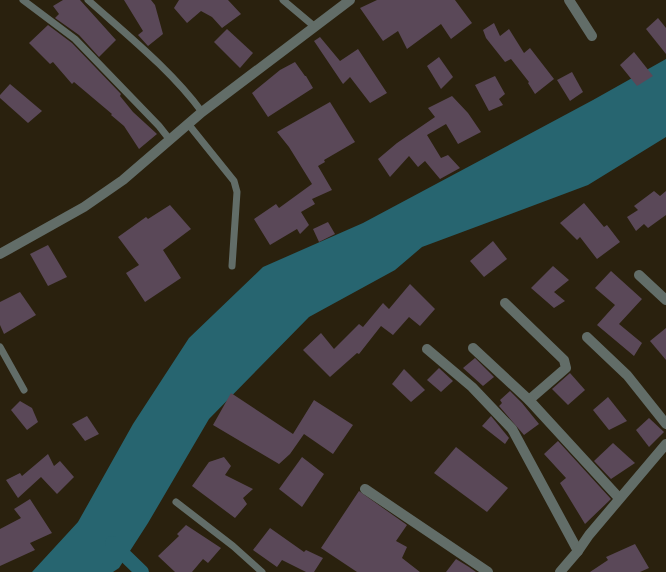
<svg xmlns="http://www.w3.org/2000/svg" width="666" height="572" font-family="Montserrat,sans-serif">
  <rect width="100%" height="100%" fill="#2a210e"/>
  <polygon fill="#276570" points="666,59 666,137 588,185 422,247 395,270 309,317 209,419 148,523 119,568 113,572 32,572 78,522 133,424 189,338 263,267 363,223 593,100"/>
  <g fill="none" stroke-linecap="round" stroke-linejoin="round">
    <polyline stroke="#276570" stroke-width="14" points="112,543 142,572"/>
  </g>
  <g fill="#5a4858">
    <polygon points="63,0 80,0 116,40 99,57 79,35 55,18 59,14 53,6"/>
    <polygon points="124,0 151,0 155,5 163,34 148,46 138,35 143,31"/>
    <polygon points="179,0 228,0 241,14 222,28 212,17 201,11 187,23 174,8"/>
    <polygon points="377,0 455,0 472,23 451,39 441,24 407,49 398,31 383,41 360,8"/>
    <polygon points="658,18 666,28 666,54 646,29"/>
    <polygon points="494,23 500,36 509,29 524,53 530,48 554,79 535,94 528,83 529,82 511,59 505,62 486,38 483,30"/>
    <polygon points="48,25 72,43 121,94 120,96 133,112 157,134 139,149 124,126 111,115 112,114 74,82 72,84 53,62 50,64 29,43"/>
    <polygon points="227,29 253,53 240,68 214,42"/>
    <polygon points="320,37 340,61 358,49 387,93 370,103 350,77 343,84 314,41"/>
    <polygon points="634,52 653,76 637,86 620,65"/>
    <polygon points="439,57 453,77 441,89 427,66"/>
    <polygon points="295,62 305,76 306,76 313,88 268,117 252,93 280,70"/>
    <polygon points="572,72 583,92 570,101 557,80"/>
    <polygon points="495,76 505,94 499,99 503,105 489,111 475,85"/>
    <polygon points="10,84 42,111 28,123 0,98 0,95"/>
    <polygon points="452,96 468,113 481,132 458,144 446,124 427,135 441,158 448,155 460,168 440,179 425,161 418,167 409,156 390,177 378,159 397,143 435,117 428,108"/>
    <polygon points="330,102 355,142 324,160 325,162 318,166 332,190 312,199 315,204 301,212 309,225 300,234 297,229 270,245 254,219 276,204 279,208 312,184 289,147 277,132"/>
    <polygon points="654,191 660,196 666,191 666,215 648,228 644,224 636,231 627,217 638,210 634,206"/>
    <polygon points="584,203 604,227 607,225 620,242 597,259 580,237 577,240 560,223"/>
    <polygon points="170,205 191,229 163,250 181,278 145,302 126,273 139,265 118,237 146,217 148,219"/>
    <polygon points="328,222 335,234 319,242 313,229"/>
    <polygon points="493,241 507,259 484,277 470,261"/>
    <polygon points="48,245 67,277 48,286 30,254"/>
    <polygon points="553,266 569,280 554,292 565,301 554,308 531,288"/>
    <polygon points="611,271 642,299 619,324 642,343 634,356 597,325 615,305 595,288"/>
    <polygon points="410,284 435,309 420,326 409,317 393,335 381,326 359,354 357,353 330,377 303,350 321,333 334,349 359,324 363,327 383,303 389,309"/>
    <polygon points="20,292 36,315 4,334 0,325 0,302"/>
    <polygon points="666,328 666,360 650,341"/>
    <polygon points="475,358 494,377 483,386 463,368"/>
    <polygon points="439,368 453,381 441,392 427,380"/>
    <polygon points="404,369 425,390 411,402 392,384"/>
    <polygon points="570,373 585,390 568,405 552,389"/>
    <polygon points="510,391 522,403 539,424 524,435 499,406 502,403 500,400"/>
    <polygon points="231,393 293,434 314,400 353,425 333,454 304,434 290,454 279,464 213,425"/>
    <polygon points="608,397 627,421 609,430 593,410"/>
    <polygon points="20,401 32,408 38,422 27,430 11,410"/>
    <polygon points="87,416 99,434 85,441 72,424"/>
    <polygon points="491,416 509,438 505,444 482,426"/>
    <polygon points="649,418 664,432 649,447 636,430"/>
    <polygon points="558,441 611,499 585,524 560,483 566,478 544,454"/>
    <polygon points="613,443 635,463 611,479 594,461"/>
    <polygon points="456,447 508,488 487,512 434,473"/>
    <polygon points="48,454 54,466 60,461 74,477 57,494 41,477 18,498 6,480 20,473 22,476"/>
    <polygon points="224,457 231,466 225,475 253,489 243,498 247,504 235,518 192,486 209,462"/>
    <polygon points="302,457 324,474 302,507 279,489"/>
    <polygon points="359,491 407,525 396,541 407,547 402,558 420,572 357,572 321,548"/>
    <polygon points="30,499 52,533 30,543 35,550 0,566 0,529 21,518 14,509"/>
    <polygon points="186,525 221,548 208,563 203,559 192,572 175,572 158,556 179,536 177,534"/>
    <polygon points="270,528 304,552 306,550 323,558 314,572 306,572 282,560 277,567 253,550"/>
    <polygon points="635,544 649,568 640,572 590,572 608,560 606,557"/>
    <polygon points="456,559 469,567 476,572 446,572"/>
  </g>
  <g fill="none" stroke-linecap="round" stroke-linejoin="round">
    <g stroke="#626d68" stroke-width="7">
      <polyline points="23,0 75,39 159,126 170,140"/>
      <path d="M88,0C127,35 171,70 202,112"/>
      <polyline points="283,0 315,27"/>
      <polyline points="189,125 234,181 237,192 232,266"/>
      <polyline points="0,347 24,390"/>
      <polyline points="176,502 233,546 262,572"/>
    </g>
    <g stroke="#626d68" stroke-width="10">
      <polyline points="569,0 592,36"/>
      <polyline points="0,254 84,207 123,180 202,112 350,0"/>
      <polyline points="639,275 666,300"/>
      <polyline points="505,303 564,360 566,368 529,400"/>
      <polyline points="587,337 627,375 666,424"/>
      <polyline points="473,348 529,400 619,498"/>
      <polyline points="427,349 472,387 512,429 578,551"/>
      <polyline points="365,489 488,572"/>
      <polyline points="560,572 578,551 589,535 666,444"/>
    </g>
  </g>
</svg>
